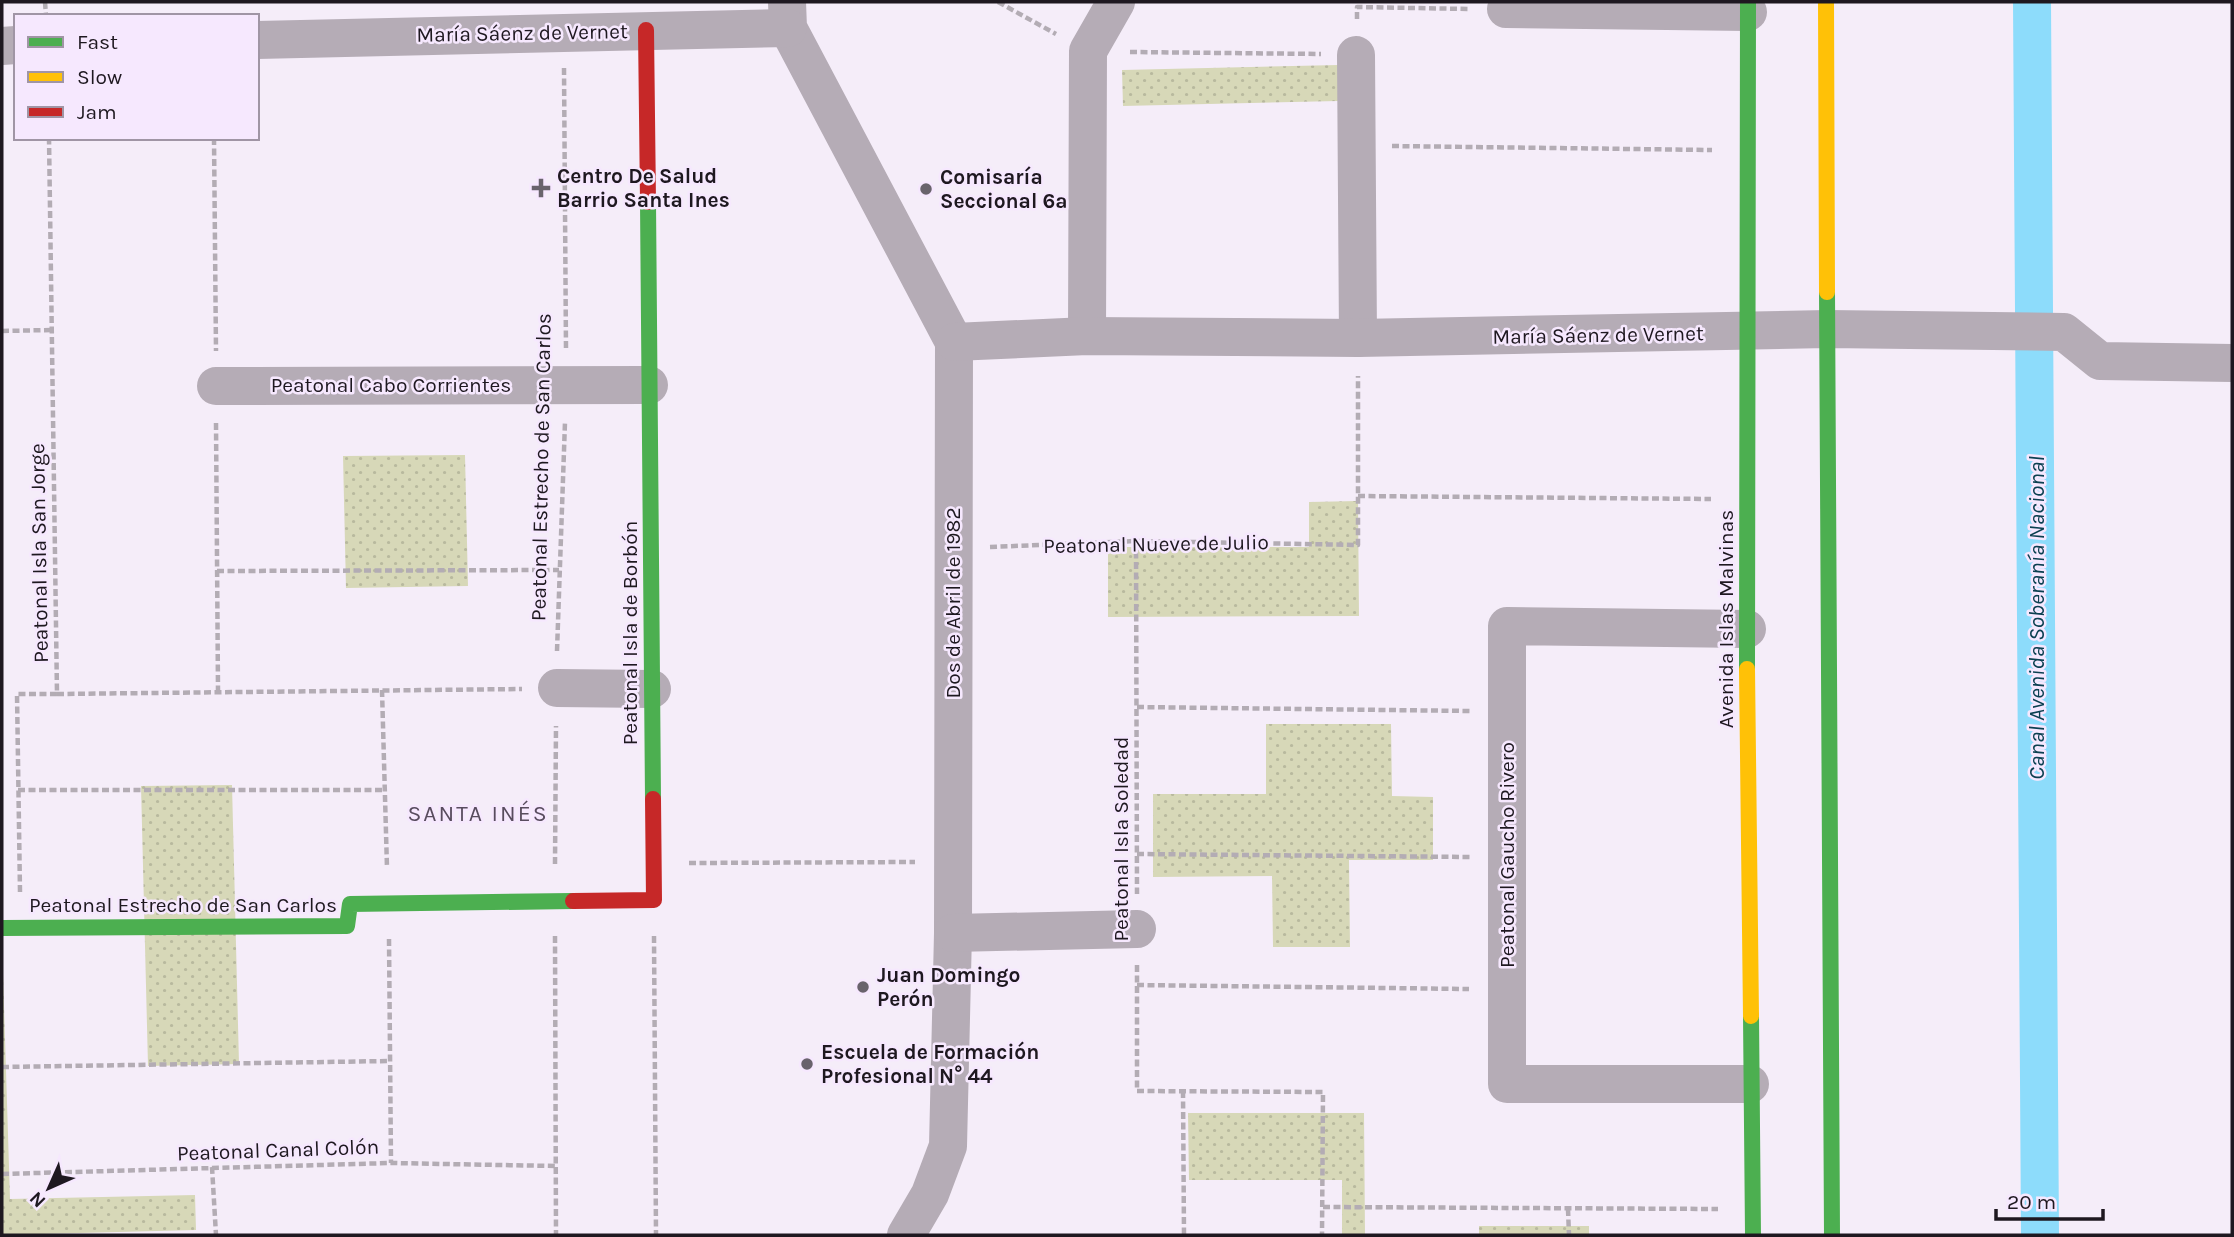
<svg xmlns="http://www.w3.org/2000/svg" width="2234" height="1237" font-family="Karla,sans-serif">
  <defs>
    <pattern id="park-dots" width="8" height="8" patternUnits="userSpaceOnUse" patternTransform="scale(1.75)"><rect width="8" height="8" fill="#d7d8b8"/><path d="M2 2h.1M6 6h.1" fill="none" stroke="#b8b99e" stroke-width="1.8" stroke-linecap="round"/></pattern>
  </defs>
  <rect width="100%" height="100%" fill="#f5edf9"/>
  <g fill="url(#park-dots)">
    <polygon points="1338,65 1338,101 1123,106 1122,70"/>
    <polygon points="465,455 468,586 346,588 343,456"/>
    <polygon points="1358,501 1359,616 1108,617 1108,547 1309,547 1309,502"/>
    <polygon points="1266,724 1391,724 1392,796 1433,797 1433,860 1349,860 1350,947 1273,947 1272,876 1153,877 1153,794 1266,794"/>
    <polygon points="232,785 239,1064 148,1066 141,786"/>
    <polygon points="2,941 10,1199 195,1195 196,1230 2,1235"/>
    <polygon points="1188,1113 1364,1113 1365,1235 1342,1235 1342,1180 1189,1180"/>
    <rect x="1479" y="1226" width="110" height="9"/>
  </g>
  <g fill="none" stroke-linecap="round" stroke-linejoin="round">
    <polyline stroke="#8ddcfb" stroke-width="38" points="2032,2 2040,1235"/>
    <g stroke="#b3acb4" stroke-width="4.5" stroke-dasharray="7 3.5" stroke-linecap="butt">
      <polyline points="45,2 46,16"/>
      <polyline points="998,2 1056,34"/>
      <polyline points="1357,19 1357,7 1470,9"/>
      <polyline points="1130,52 1321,54"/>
      <polyline points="564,68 566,350"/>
      <polyline points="214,138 216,351"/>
      <polyline points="1392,146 1712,150"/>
      <polyline points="2,331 52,330"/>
      <polyline points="216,423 218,690"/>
      <polyline points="1358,496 1711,499"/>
      <polyline points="1136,541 1137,894"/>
      <polyline points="990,547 1136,541 1358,545 1358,376"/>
      <polyline points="217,571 559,570"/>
      <polyline points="557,651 565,422"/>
      <polyline points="382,690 387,868"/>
      <polyline points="57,694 522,689"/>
      <polyline points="1137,707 1472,711"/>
      <polyline points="18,790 384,790"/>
      <polyline points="1137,854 1472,857"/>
      <polyline points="689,863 915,862"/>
      <polyline points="555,864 556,726"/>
      <polyline points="20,892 17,694 57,694 49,138"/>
      <polyline points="555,936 556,1235"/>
      <polyline points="654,936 656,1235"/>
      <polyline points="389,939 391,1163"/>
      <polyline points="1137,965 1137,1091 1323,1092 1322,1235"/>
      <polyline points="1137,985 1469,989"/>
      <polyline points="2,1067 390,1061"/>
      <polyline points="1183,1091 1184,1235"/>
      <polyline points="212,1167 216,1235"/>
      <polyline points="2,1174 391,1163 556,1166"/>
      <polyline points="1323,1207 1718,1209"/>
      <polyline points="1568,1209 1569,1235"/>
    </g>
    <g stroke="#b5acb6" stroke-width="38">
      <polyline points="787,2 788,28 954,342 953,933 948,1146 930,1194 906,1235"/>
      <polyline points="1506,9 1748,12"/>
      <polyline points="257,40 788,28"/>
      <polyline points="2,46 16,45"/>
      <polyline points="1356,55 1358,338"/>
      <polyline points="1087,336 1088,51 1116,2"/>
      <polyline points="954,342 1087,336 1358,338 1827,329 2064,332 2100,361 2232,363"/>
      <polyline points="216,386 649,385"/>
      <polyline points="1747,629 1507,626 1507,1084 1750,1084"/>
      <polyline points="557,688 652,689"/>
      <polyline points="953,933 1137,929"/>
    </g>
    <g stroke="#4caf50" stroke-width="16">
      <polyline points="648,202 653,799"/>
      <polyline points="1827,292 1832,1235"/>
      <polyline points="1747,669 1748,2"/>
      <polyline points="2,928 347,926 350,904 573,901"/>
      <polyline points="1751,1016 1753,1235"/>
    </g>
    <g stroke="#ffc107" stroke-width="16">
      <polyline points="1826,2 1827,292"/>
      <polyline points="1747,669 1751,1016"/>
    </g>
    <g stroke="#c62828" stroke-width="16">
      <polyline points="646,30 648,202"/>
      <polyline points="573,901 654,900 653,799"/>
    </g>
  </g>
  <g fill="#69636c" stroke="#f6e8fe" stroke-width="2.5">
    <path d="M537.5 177.5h7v7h7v7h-7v7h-7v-7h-7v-7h7z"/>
    <circle cx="926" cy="189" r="7"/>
    <circle cx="863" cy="987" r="7"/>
    <circle cx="807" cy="1064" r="7"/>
  </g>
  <g text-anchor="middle" stroke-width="5" stroke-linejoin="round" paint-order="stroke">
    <g font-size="21" fill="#1e1820" stroke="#f6e8fe">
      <text transform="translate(522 33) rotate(-1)" y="7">María Sáenz de Vernet</text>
      <text transform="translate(1598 335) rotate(-1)" y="7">María Sáenz de Vernet</text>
      <text x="391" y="392">Peatonal Cabo Corrientes</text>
      <text transform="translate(541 467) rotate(-89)" y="7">Peatonal Estrecho de San Carlos</text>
      <text transform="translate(1156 544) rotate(-1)" y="7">Peatonal Nueve de Julio</text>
      <text transform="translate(39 553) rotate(-91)" y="7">Peatonal Isla San Jorge</text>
      <text transform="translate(953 603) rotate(-90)" y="7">Dos de Abril de 1982</text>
      <text transform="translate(1726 619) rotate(-90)" y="7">Avenida Islas Malvinas</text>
      <text transform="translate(630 633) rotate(-90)" y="7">Peatonal Isla de Borbón</text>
      <text transform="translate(1121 839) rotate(-90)" y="7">Peatonal Isla Soledad</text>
      <text transform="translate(1507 855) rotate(-90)" y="7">Peatonal Gaucho Rivero</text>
      <text x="183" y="912">Peatonal Estrecho de San Carlos</text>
      <text transform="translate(278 1150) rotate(-2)" y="7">Peatonal Canal Colón</text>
    </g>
    <g font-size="21" font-weight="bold" fill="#1e1820" stroke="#f6e8fe" text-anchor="start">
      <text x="557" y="183">Centro De Salud<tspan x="557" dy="24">Barrio Santa Ines</tspan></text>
      <text x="940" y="184">Comisaría<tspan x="940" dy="24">Seccional 6ª</tspan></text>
      <text x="877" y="982">Juan Domingo<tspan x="877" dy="24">Perón</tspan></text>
      <text x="821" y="1059">Escuela de Formación<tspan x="821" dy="24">Profesional N° 44</tspan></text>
    </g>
    <g font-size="23" font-style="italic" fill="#0b4051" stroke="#f6e8fe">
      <text transform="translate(2036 618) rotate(-90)" y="8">Canal Avenida Soberanía Nacional</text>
    </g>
    <g font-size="23" letter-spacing="2" fill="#584c5e" stroke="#f6e8fe">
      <text x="478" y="821">SANTA INÉS</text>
    </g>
  </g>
  <rect width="2234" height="1237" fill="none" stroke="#1e1820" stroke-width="7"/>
  <rect x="14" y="14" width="245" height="126" fill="#f6e8fe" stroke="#a095a5" stroke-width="2"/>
  <rect x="28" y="37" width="35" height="10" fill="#4caf50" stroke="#a095a5" stroke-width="2"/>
  <text x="77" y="49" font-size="21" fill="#1e1820">Fast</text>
  <rect x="28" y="72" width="35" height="10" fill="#ffc107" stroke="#a095a5" stroke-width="2"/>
  <text x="77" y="84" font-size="21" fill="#1e1820">Slow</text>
  <rect x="28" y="107" width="35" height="10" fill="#c62828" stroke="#a095a5" stroke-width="2"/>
  <text x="77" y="119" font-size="21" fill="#1e1820">Jam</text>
  <g transform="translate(49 1188) rotate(225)" stroke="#f6e8fe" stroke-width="5" paint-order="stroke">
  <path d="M0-5L12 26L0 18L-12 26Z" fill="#1e1820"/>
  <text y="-10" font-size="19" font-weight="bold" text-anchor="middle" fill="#1e1820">N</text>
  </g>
  <path d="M1996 1209v10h107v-10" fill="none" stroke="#1e1820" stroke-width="3.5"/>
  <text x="2007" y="1209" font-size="21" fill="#1e1820" stroke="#f6e8fe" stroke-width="5" paint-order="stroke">20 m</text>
</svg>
